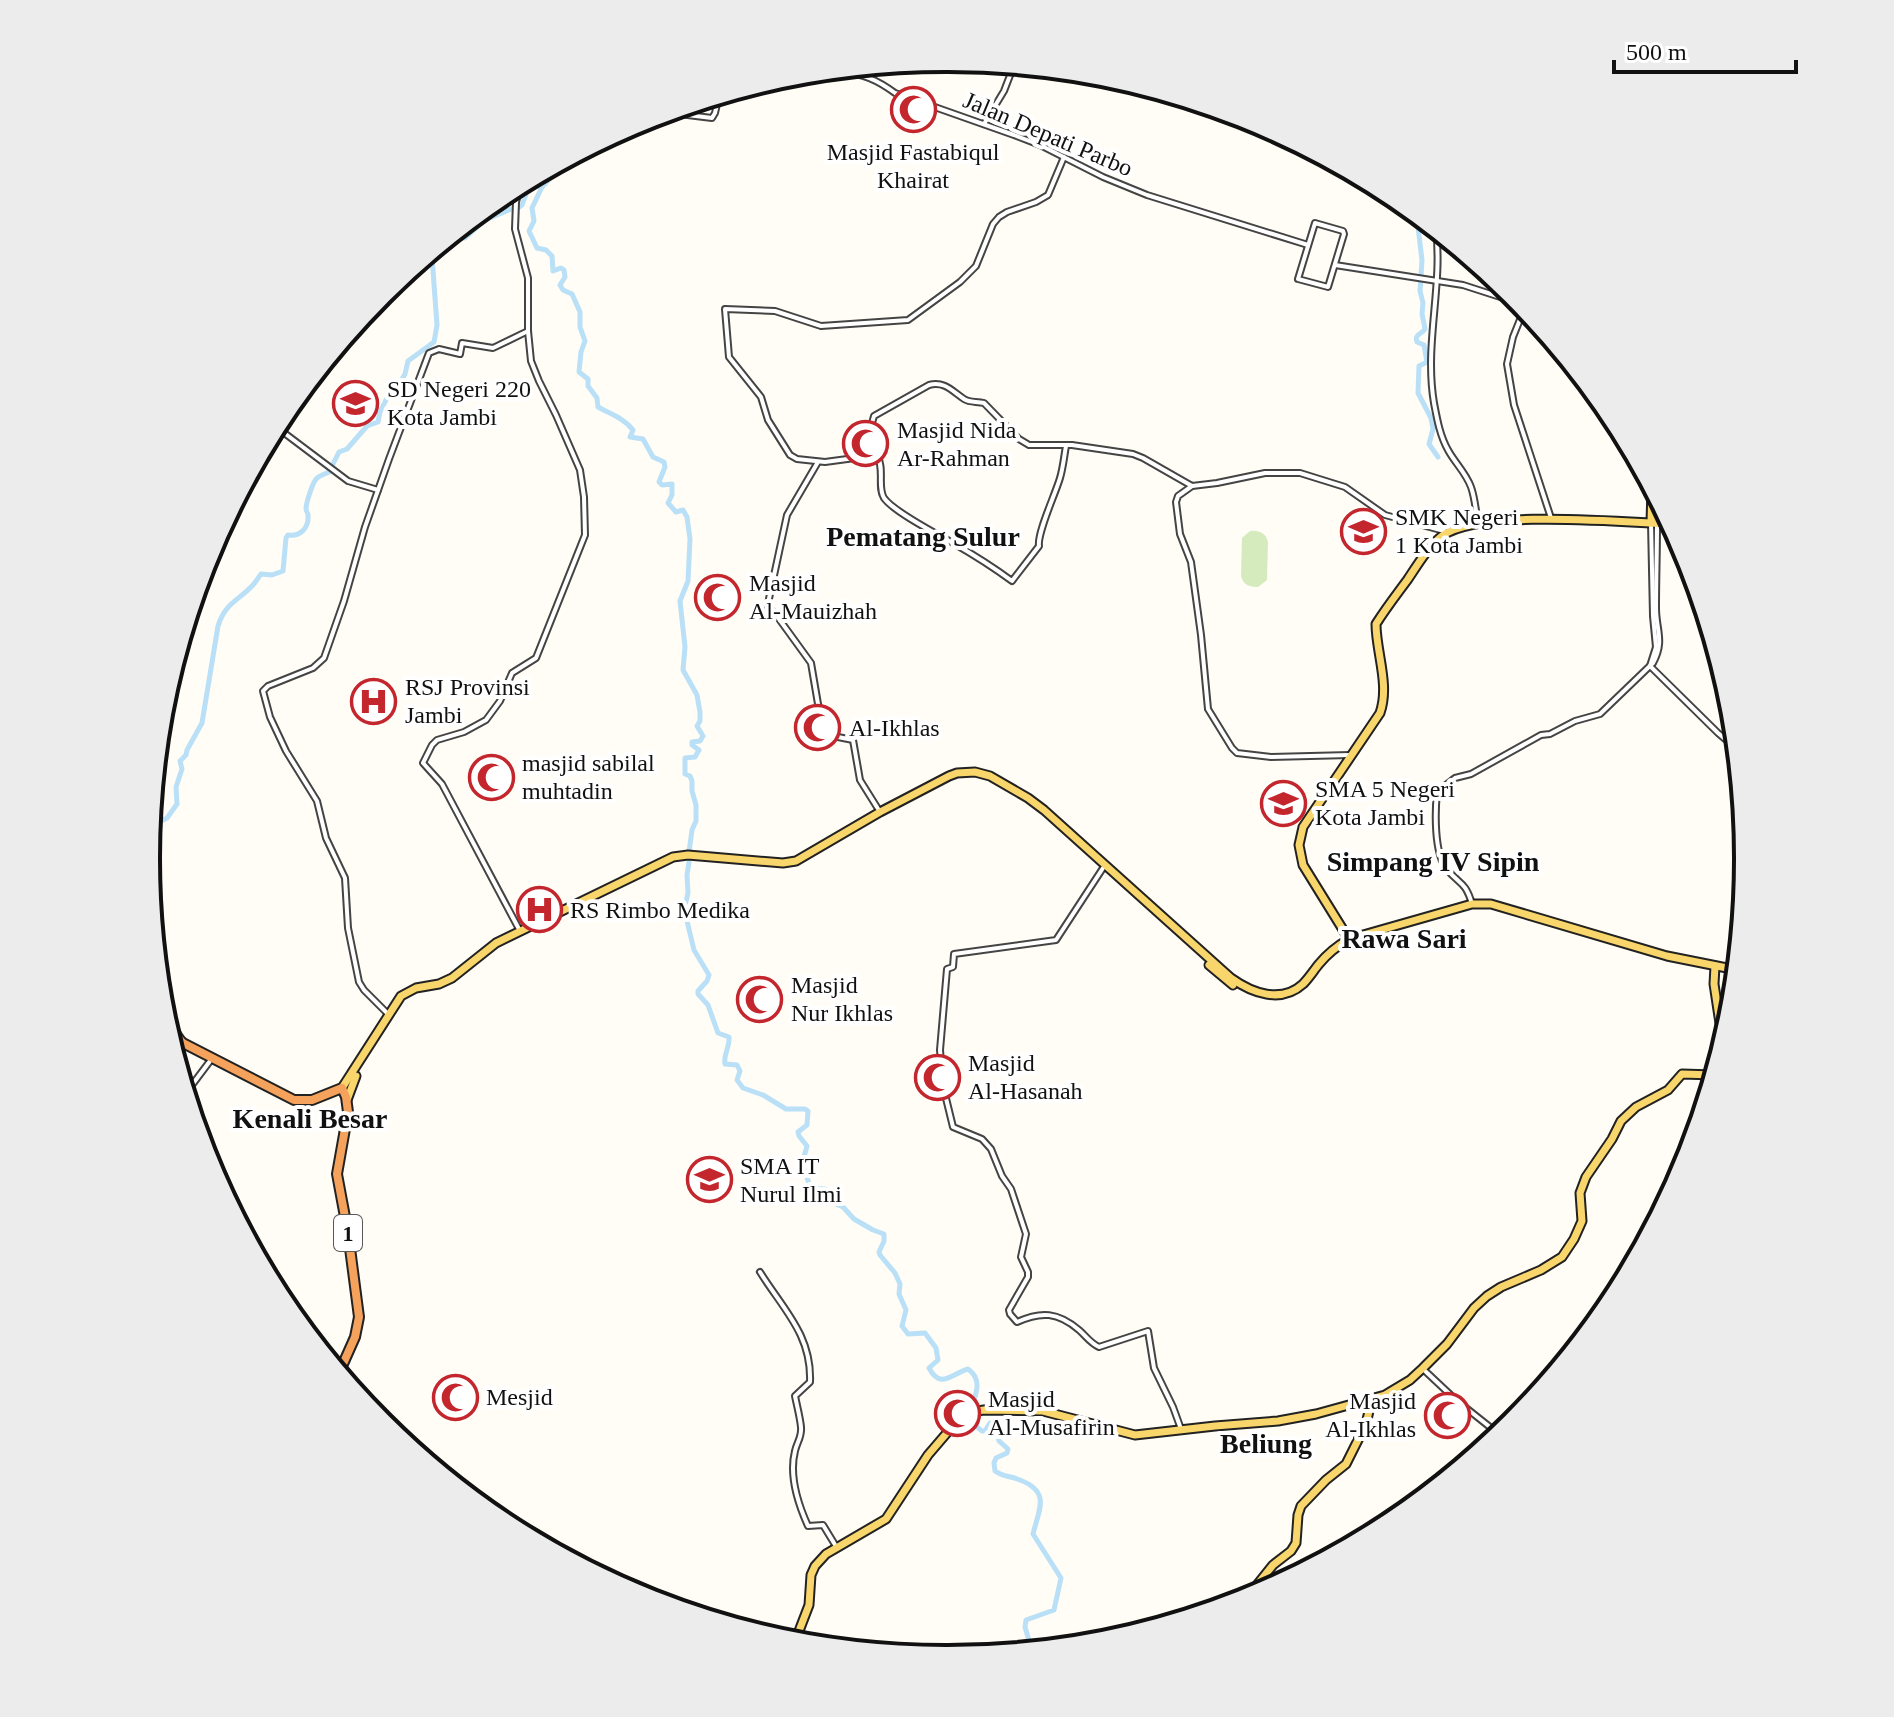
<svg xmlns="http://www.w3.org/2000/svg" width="1894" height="1717" font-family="Georgia,serif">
  <rect width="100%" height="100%" fill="#fffdf5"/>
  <path fill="#d5ebbd" d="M1250,531C1259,530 1266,533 1268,542L1267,580L1258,587C1250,587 1243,585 1241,576L1242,538Z"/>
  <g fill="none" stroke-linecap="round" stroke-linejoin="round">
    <g stroke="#3f96cf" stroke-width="2">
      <polyline points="959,63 969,60"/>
      <polyline points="910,64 939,67 955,63"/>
    </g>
    <g stroke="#b9e0f7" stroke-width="5">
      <path d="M552,166L553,175L542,187L532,208L534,221L529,231L537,248L546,250L552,256L553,271L561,268L564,270L565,277L560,285L563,290L572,294L580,312V327L585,341L581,352L579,372L588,379V386L597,398L598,407C610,414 624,418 633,430L630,437L643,439L653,457L664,462L665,467L659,482L662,485L672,484V495L668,503L676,512L683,510L687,517L690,539L688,581L680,601L685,647L683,670L697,695L700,712V721L697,726L703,736L700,741L692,742V745L699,750L695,757L685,758V774L690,776L692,781V791L696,805V821L692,830L689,852"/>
      <path d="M1409,207L1407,212L1418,227L1422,260L1420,291L1423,303L1422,314L1425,329C1422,334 1414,334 1417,342L1424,345L1427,362L1419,366L1418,393L1431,418L1433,429L1429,444L1438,457"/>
      <polyline points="518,208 522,205 529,186 534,185 542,187"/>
      <polyline points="453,234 462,238 465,238 485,220 511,209"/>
      <path d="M150,827L167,818L177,804L176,787L182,769L180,761L186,755L187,750L202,723L218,626C225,603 238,601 253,585C256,582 258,578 261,574L272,575L283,571L286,538L288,535C300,537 309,528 308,515C308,513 306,511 306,509C306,503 313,481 317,478C321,475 325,474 329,472L339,452L347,449L367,426L378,422L380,412L392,388L401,381L405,374L408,361L434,342L437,325L432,257L434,250L440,244"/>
      <path d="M689,862L687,875L688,893L685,906L687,921L694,950L709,975L707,981L698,991V994L708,1005L718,1033L729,1037C730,1047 723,1055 725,1064L737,1065L740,1071L737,1080L743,1088L763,1095L786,1109H805L808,1111L807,1125L798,1132L799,1136L807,1146L802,1164L810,1186C816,1191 821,1187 828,1190V1197L831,1202L843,1207L854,1219L873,1230L884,1234V1241L879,1252L880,1255L895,1273L900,1284L899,1294L906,1310L902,1326L908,1334L925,1333L936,1348L938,1360L929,1368C941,1390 951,1374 968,1369C990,1385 964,1408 972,1421C974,1425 978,1428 982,1431H985L990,1423L995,1422L999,1441L1008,1449L1007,1453L996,1458L994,1463L995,1471C1003,1477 1011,1476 1020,1480C1051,1492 1039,1509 1033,1534L1061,1578L1054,1610L1026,1620L1025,1627L1032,1651"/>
    </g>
    <defs>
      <g id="minor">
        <path d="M804,72C817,79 828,74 842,73C862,72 879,81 895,93L1014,135L1040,145L1103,177L1147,195L1308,245"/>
        <polyline points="663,112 712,118 715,113 719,95"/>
        <polyline points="984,124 1004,91 1014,65"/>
        <path d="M1064,157L1048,195L1036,202L1007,212L999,217L993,224L976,266L960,282L908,320L821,326L775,311L725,309L729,357L761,397L768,420L790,455L797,459L825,462L877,455C885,469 877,487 884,498C894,512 937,534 953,543C974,555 993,567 1012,581L1039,546C1037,533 1055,495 1060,478C1063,468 1064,457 1066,446"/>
        <polygon points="1315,223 1343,231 1344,234 1328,287 1298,279"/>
        <path d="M1436,229C1443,287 1424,344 1434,403C1437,419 1440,436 1448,450C1455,463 1466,473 1471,487C1475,498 1476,512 1478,524"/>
        <polyline points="1335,265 1463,285 1522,304"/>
        <polyline points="1525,307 1513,337 1507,364 1514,405 1551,518"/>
        <polyline points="275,426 348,481 378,490"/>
        <path d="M875,455L872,423L874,416L929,385C945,381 952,391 964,399C970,403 977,401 984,403L1019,439L1029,445H1072L1133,454L1143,458L1192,486L1217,483L1265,473H1300L1345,487L1385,515L1448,532"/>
        <polyline points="818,462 787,515 767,608 774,612 811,663 818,704 828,735 853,740 860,780 880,812"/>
        <polyline points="1192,486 1178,496 1176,502 1180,534 1191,562 1201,635 1208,709 1232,748 1237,753 1271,757 1350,755"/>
        <polyline points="1651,523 1653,616 1656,647 1650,666 1718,733 1725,739 1736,744"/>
        <path d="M1103,868L1056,940L954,954L953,967L947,969L940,1050L943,1086L953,1127L982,1139L991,1149L1002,1176L1011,1189L1026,1234L1021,1257L1028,1272V1277L1009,1310L1010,1314L1017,1322C1041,1311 1058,1312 1079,1330C1086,1336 1090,1343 1099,1347L1148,1331L1154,1368L1173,1407L1181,1429"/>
        <path d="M1472,904C1465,880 1459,885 1446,868C1434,852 1435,812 1437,792L1455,778L1471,774L1541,735L1550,734L1575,721L1600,714L1653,663C1665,641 1656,630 1656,608C1656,580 1657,552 1657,525"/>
        <polyline points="520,931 442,784 423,763 432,745 437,740 464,732 486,720 500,701 512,673 536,658 585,535 584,497 580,470 556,415 539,381 531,361 528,331 528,278 515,229 516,202 521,183"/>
        <polyline points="388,1014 364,990 359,982 348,928 345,878 326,838 317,801 286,751 270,717 263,691 268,686 313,668 324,658 344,601 365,527 389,459 429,353 439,349 460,354 462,343 493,348 528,331"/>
        <polyline points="186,1093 210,1061"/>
        <path d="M760,1272C783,1309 812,1335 810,1382L795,1396C797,1406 800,1417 801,1427C802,1437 797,1442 795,1451C789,1475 798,1504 808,1526L823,1525L837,1548"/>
        <polyline points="1423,1369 1456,1400 1500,1435"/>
      </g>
      <g id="major">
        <polyline points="1651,523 1652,488"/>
        <polyline points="1657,523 1658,498"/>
        <path d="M1350,941L1303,865L1299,845L1303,827L1380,713C1390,685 1376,652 1376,624C1386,608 1397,594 1408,579C1418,564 1428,547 1442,536C1478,509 1623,522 1671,524"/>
        <polyline points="1209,965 1233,985"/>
        <polyline points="1715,966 1714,984 1723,1043"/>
        <path d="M342,1088L401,996L416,988L439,984L452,978L496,943L673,857L688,855L783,863L796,861L880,812L949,776L957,773L975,772L990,776L1028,798L1044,810L1231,978C1252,993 1281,1004 1303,984C1309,978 1314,970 1319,964C1328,953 1337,946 1349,939L1472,904H1491L1667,956L1737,970"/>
        <polyline points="347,1100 356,1076"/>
        <polyline points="1253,1598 1257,1585 1273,1565 1291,1551 1296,1543 1298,1515 1301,1506 1326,1480 1346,1464 1366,1424 1369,1411 1368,1401"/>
        <polyline points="794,1644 809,1605 811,1575 815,1566 826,1554 886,1519 928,1455 964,1413 984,1410 1043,1411 1135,1435 1215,1426 1278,1421 1316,1414 1385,1395 1410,1380 1423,1368 1447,1344 1474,1308 1487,1296 1501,1287 1541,1270 1562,1257 1574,1239 1582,1221 1580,1193 1586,1177 1612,1139 1621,1121 1636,1107 1668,1090 1682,1074 1714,1075"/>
      </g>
      <path id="highway" d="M161,1006C172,1017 171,1033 183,1043L294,1100H312L342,1088L346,1097L348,1112L337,1174L348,1233L359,1317L355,1337L339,1373"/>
    </defs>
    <use href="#minor" stroke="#444" stroke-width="8"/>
    <use href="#major" stroke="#222" stroke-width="11"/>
    <use href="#highway" stroke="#222" stroke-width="12"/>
    <use href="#minor" stroke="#fff" stroke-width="4"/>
    <use href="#major" stroke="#f9d66b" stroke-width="7"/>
    <use href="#highway" stroke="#f5a25d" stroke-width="8"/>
  </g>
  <defs>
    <symbol id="mosque-ring" viewBox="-11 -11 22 22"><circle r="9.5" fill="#fff" stroke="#c4262e" stroke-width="1.5"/><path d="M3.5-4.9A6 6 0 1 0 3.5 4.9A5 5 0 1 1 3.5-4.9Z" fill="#c4262e"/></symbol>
    <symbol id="school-ring" viewBox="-11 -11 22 22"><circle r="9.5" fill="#fff" stroke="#c4262e" stroke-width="1.5"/><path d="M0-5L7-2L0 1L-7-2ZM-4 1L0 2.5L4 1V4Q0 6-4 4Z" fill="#c4262e"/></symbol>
    <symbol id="hospital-ring" viewBox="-11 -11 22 22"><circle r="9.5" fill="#fff" stroke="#c4262e" stroke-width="1.5"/><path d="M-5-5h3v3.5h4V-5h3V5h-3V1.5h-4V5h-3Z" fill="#c4262e"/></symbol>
  </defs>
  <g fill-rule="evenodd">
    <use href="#mosque-ring" x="888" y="84" width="51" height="51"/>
    <use href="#school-ring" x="330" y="378" width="51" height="51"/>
    <use href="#mosque-ring" x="840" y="418" width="51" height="51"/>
    <use href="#school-ring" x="1338" y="506" width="51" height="51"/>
    <use href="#mosque-ring" x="692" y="572" width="51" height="51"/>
    <use href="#hospital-ring" x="348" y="676" width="51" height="51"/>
    <use href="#mosque-ring" x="792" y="702" width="51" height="51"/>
    <use href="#mosque-ring" x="466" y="752" width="51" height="51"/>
    <use href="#school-ring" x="1258" y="778" width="51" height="51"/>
    <use href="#hospital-ring" x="514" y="884" width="51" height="51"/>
    <use href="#mosque-ring" x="734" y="974" width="51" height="51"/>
    <use href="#mosque-ring" x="912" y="1052" width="51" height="51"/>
    <use href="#school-ring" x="684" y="1154" width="51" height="51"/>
    <use href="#mosque-ring" x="430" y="1372" width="51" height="51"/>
    <use href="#mosque-ring" x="932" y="1388" width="51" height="51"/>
    <use href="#mosque-ring" x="1422" y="1390" width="51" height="51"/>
  </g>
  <g text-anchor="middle" stroke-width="8" stroke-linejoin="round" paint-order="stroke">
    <rect fill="#fff" stroke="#585858" stroke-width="2" x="334" y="1215" width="28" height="36" rx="6"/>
    <g font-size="22" font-weight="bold" fill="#111">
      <text x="348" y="1241">1</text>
    </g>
    <g font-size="24" fill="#111" stroke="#fff">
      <text transform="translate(1048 134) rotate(23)" y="8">Jalan Depati Parbo</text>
    </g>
    <g font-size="24" fill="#111" stroke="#fff" text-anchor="start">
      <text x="913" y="160" text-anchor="middle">Masjid Fastabiqul<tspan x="913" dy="28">Khairat</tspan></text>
      <text x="387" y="397">SD Negeri 220<tspan x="387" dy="28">Kota Jambi</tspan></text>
      <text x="897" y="438">Masjid Nida<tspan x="897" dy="28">Ar-Rahman</tspan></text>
      <text x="1395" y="525">SMK Negeri<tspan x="1395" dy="28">1 Kota Jambi</tspan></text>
      <text x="749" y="591">Masjid<tspan x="749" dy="28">Al-Mauizhah</tspan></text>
      <text x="405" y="695">RSJ Provinsi<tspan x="405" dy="28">Jambi</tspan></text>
      <text x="849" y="736">Al-Ikhlas</text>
      <text x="522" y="771">masjid sabilal<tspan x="522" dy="28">muhtadin</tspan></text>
      <text x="1315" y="797">SMA 5 Negeri<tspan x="1315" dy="28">Kota Jambi</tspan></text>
      <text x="570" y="918">RS Rimbo Medika</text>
      <text x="791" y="993">Masjid<tspan x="791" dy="28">Nur Ikhlas</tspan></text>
      <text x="968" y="1071">Masjid<tspan x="968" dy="28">Al-Hasanah</tspan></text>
      <text x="740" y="1174">SMA IT<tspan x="740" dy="28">Nurul Ilmi</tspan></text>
      <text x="486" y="1405">Mesjid</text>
      <text x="988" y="1407">Masjid<tspan x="988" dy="28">Al-Musafirin</tspan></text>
      <text x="1416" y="1409" text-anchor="end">Masjid<tspan x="1416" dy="28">Al-Ikhlas</tspan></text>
    </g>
    <g font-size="28" font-weight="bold" fill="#111" stroke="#fff">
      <text x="923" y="546">Pematang Sulur</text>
      <text x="1433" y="871">Simpang IV Sipin</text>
      <text x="1404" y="948">Rawa Sari</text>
      <text x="310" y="1128">Kenali Besar</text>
      <text x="1266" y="1453">Beliung</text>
    </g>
  </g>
  <path d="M0 0H1894V1717H0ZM946 72H948A786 786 0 0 1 1734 858V859A786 786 0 0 1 948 1645H946A786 786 0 0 1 160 859V858A786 786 0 0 1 946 72Z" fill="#ececec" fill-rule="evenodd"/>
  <path fill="none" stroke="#111" stroke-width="4" d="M946 72H948A786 786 0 0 1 1734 858V859A786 786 0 0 1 948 1645H946A786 786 0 0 1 160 859V858A786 786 0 0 1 946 72Z"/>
  <path d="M1614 60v12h182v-12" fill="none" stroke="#111111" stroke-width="4"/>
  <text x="1626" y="60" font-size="24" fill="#111111" stroke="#ffffff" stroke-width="6" paint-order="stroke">500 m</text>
</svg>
